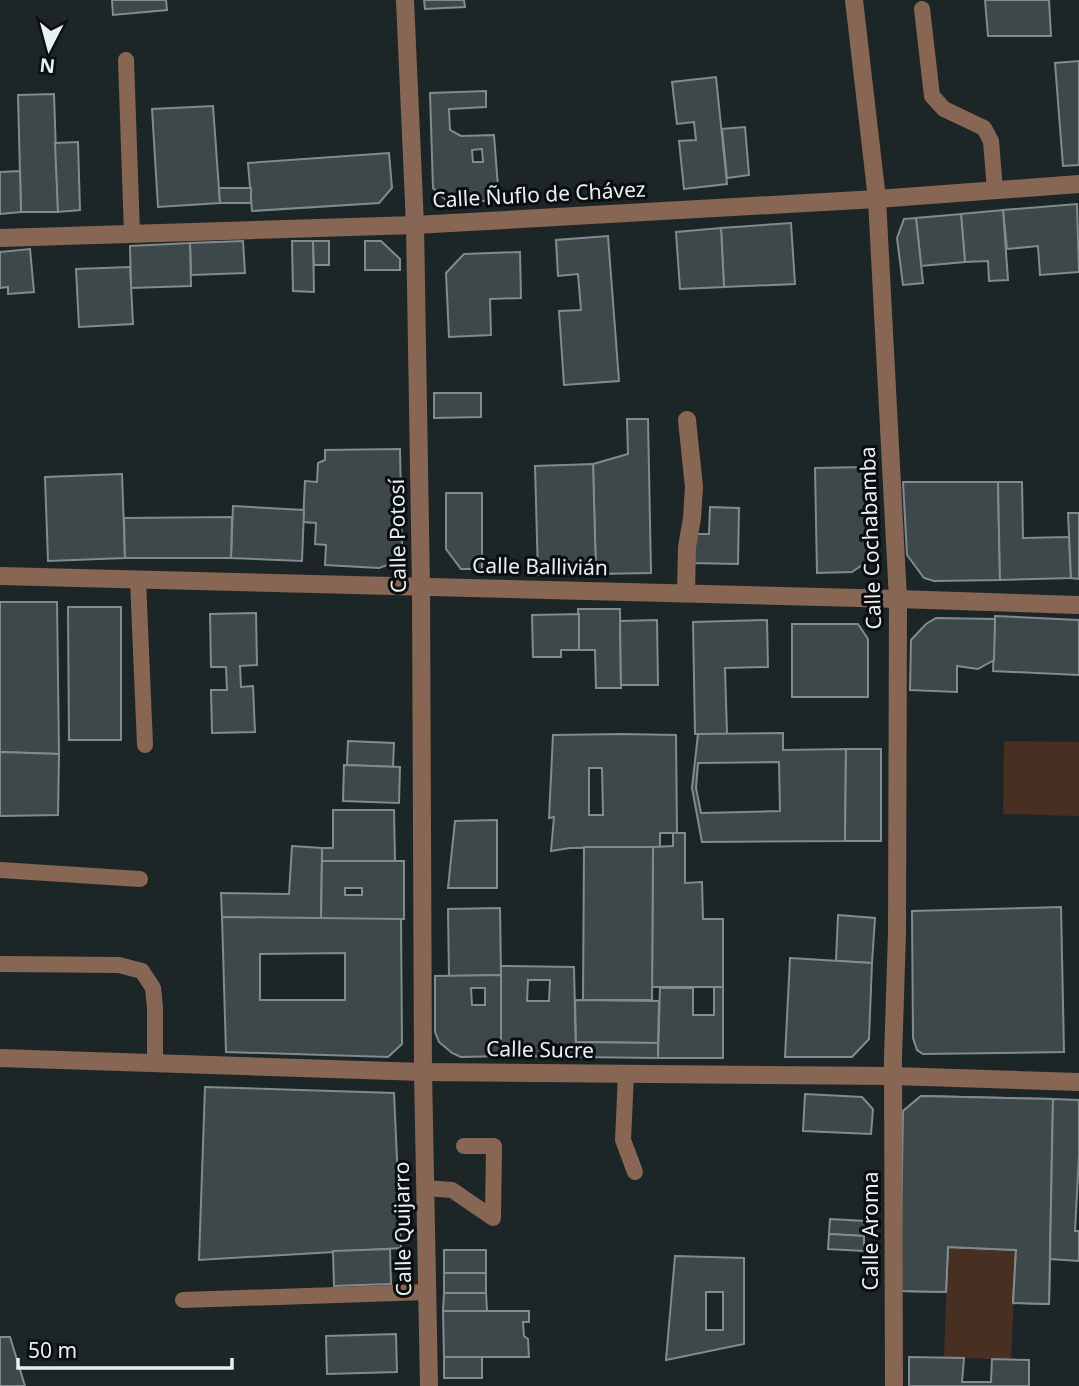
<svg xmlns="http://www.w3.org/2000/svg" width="1079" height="1386" font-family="'Noto Sans',sans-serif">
  <rect width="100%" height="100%" fill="#1d2627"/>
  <g fill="#473022">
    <polygon points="1004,741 1079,742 1079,816 1003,814"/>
    <polygon points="948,1247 1016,1250 1011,1360 944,1357"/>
  </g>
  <g fill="#3e4749" stroke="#818b8d" stroke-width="2" fill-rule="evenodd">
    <polygon points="112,0 166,0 167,10 113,15"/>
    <polygon points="424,0 464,0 465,7 425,9"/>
    <polygon points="985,0 1049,0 1051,36 988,36"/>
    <polygon points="1079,61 1079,165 1063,166 1055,63"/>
    <polygon points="716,77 727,184 684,189 679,141 696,140 694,122 677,124 672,82"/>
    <path d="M486,91V107L449,109L450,130L461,136L494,135L499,200L449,203L433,188L430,93ZM482,149L483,162H473L472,150Z"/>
    <polygon points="54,94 58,212 21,212 18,95"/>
    <polygon points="213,106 220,203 158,207 152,109"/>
    <polygon points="745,127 749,175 727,178 722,129"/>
    <polygon points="78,142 80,210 58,212 55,143"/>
    <polygon points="389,153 392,188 379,203 252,211 248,163"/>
    <polygon points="20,171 21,212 0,214 0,172"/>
    <polygon points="219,188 251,188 251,203 220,203"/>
    <polygon points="1077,204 1079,272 1040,275 1038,246 1007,249 1003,210"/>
    <polygon points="1003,210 1008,280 989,281 988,261 965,262 961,214"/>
    <polygon points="961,214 965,262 921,266 916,218"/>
    <polygon points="916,218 923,283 903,285 897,238 904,219"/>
    <polygon points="791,223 795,284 724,287 721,228"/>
    <polygon points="721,228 724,287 680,289 676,232"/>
    <polygon points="608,236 619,381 564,385 559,311 581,310 578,274 558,276 556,240"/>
    <polygon points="243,241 245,273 191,275 190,243"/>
    <polygon points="292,241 313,241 314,292 293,291"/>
    <polygon points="313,241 329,241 329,265 314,265"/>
    <polygon points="365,241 381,241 400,259 400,270 365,270"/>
    <polygon points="190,243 191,286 131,288 130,246"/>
    <polygon points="30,249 34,292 8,294 8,287 0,288 0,252"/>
    <polygon points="520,252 521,298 490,299 491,335 449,337 446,273 464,254"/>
    <polygon points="130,267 133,324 79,327 76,269"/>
    <polygon points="434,393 481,393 481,417 434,418"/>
    <polygon points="627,419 648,419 651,573 596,574 593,464 628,454"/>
    <polygon points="400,449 402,550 399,555 390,564 379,568 325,565 326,545 315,544 316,523 303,522 305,481 317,482 318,463 325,460 325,450"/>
    <polygon points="593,464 596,574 538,575 535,466"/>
    <polygon points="866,467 868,561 852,572 817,573 815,468"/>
    <polygon points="122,474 125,558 48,561 45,477"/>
    <polygon points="903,482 998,482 1000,580 934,581 924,578 907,555"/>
    <polygon points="998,482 1022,482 1023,538 1069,537 1071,578 1000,580"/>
    <polygon points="446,493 482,493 482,569 461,569 446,549"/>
    <polygon points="233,506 304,510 302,561 231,558"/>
    <polygon points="710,507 739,508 738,564 690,563 691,534 709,534"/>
    <polygon points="1068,513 1079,513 1079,579 1071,578"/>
    <polygon points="232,517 231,558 125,558 124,518"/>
    <polygon points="0,602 57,602 59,754 0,752"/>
    <polygon points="68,607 121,607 121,740 69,740"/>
    <polygon points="578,609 620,609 621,688 596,688 595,650 579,650"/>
    <polygon points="256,613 257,665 240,666 241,687 253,686 255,732 212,733 211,690 227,690 226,667 211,667 210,614"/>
    <polygon points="579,614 579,650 561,650 561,657 533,657 532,615"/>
    <polygon points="995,616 1079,620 1079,675 993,671"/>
    <polygon points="936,618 995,619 994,660 978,669 957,666 957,692 910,690 911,640 926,624"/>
    <polygon points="657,620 658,685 621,685 620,621"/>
    <polygon points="767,620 768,667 725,668 727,734 695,734 693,622"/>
    <polygon points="792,624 858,624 868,639 868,697 792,697"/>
    <path d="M783,733V750L846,749L845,841L702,842L692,788L698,734ZM779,762L780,811L701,813L696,788L698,763Z"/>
    <path d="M622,734L676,735L677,833H660V847L570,848L551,851L554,817L549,818L553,735ZM589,768H602L603,815H589Z"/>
    <polygon points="348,741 394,743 393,767 347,765"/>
    <polygon points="846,749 881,749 881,841 845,841"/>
    <polygon points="0,752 59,754 58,815 0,816"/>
    <polygon points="344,765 400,767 399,803 343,801"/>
    <polygon points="333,810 394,810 395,861 322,861 322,848 333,848"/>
    <polygon points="497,820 497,888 448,888 455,821"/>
    <polygon points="673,833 685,833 685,883 702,882 703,919 723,919 723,987 652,987 653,847 673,846"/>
    <polygon points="292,846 322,848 321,919 222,917 221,893 289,894"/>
    <polygon points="584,847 653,847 652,1000 583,1000"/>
    <path d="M322,861H404V919H321ZM345,888H362V895H345Z"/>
    <polygon points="1061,907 1064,1052 923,1054 917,1050 913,1038 912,911"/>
    <polygon points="500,908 501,975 449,976 448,909"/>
    <polygon points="838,915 875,918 872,963 836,961"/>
    <path d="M222,917L401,919L402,1044L388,1057L226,1052ZM345,953V1000H260V954Z"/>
    <polygon points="790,958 872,963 869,1039 852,1057 785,1057"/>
    <path d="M501,966L574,967L576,1057L501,1056ZM528,980H550L549,1001H527Z"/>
    <path d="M501,975V1056L461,1057L452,1053L439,1042L435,1032V976ZM471,988H485V1005H472Z"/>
    <polygon points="714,987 723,987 723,1058 658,1058 660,988 693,988 693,1015 714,1015"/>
    <polygon points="575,1000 659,1001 658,1043 576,1042"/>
    <polygon points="576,1042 658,1043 658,1058 576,1057"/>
    <polygon points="205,1087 394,1093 401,1248 199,1260"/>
    <polygon points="805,1094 862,1097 873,1109 871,1134 803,1131"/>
    <path d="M921,1096L1053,1099L1049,1304L1013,1303L1016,1250L948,1247L946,1292L900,1291L903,1111ZM952,1147L1016,1150L1015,1198L950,1196Z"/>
    <polygon points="921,1096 1053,1099 1049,1304 1013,1303 1016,1250 948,1247 946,1292 900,1291 903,1111"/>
    <polygon points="1053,1099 1079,1100 1079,1155 1075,1231 1079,1231 1079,1261 1050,1259"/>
    <polygon points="830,1219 865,1221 864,1236 829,1234"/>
    <polygon points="829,1234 864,1236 864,1251 828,1249"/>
    <polygon points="390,1249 391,1284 334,1286 333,1251"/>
    <rect x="444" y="1250" width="42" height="23"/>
    <path d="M675,1256L744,1258V1344L666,1360ZM706,1292H723V1330H706Z"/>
    <rect x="444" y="1273" width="42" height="20"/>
    <polygon points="444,1293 486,1293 487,1311 443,1311"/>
    <polygon points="443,1311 529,1311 529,1322 523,1322 524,1336 528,1339 529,1357 444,1357"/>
    <polygon points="396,1334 397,1372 327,1374 326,1336"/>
    <polygon points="0,1337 10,1337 25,1386 0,1386"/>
    <rect x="444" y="1357" width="38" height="21"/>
    <polygon points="909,1357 964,1358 962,1382 991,1382 992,1359 1029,1360 1029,1386 909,1386"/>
  </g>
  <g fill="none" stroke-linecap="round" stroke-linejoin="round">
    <g stroke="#876754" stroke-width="16">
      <polyline points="922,9 932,96 944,109 984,128 991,141 995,190"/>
      <polyline points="126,60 132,234"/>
      <polyline points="138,580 145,745"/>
      <polyline points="0,870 140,879"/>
      <polyline points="2,964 119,965 142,971 153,988 155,1008 155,1063"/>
      <polyline points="626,1074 623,1140 635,1172"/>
      <polyline points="425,1188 452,1190 493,1218 494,1146 464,1146"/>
      <polyline points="183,1300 427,1292"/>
    </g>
    <g stroke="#876754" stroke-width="18">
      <polyline points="0,238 415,225 877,199 1079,184"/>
      <polyline points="0,576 898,599 1079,605"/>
      <polyline points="686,593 687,547 692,518 694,487 687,420"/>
      <polyline points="0,1058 423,1072 893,1076 1079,1082"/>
    </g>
    <g stroke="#876754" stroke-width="18">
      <polyline points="405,0 415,225 421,587 423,1072 429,1386"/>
      <polyline points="854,0 877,199 898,599 897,933 893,1058 894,1386"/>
    </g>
  </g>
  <g text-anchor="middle" stroke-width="6" stroke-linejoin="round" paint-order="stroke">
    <g font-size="21" fill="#eaf0f1" stroke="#0a0e0f">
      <text transform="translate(539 195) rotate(-3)" y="7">Calle Ñuflo de Chávez</text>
      <text transform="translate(398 536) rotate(-91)" y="7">Calle Potosí</text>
      <text transform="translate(871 538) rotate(-92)" y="7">Calle Cochabamba</text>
      <text transform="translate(540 567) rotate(1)" y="7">Calle Ballivián</text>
      <text transform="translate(540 1050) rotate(1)" y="7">Calle Sucre</text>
      <text transform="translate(403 1229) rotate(-91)" y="7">Calle Quijarro</text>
      <text transform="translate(871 1231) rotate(-90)" y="7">Calle Aroma</text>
    </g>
  </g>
  <g transform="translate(49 49) rotate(186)" stroke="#0a0e0f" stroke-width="5" paint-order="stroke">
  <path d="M0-5L12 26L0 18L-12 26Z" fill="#eaf0f1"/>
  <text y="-10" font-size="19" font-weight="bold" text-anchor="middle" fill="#eaf0f1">N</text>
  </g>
  <path d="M18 1358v10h214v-10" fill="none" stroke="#eaf0f1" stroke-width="3.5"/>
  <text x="28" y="1358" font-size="21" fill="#eaf0f1" stroke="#0a0e0f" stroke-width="5" paint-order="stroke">50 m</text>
</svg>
